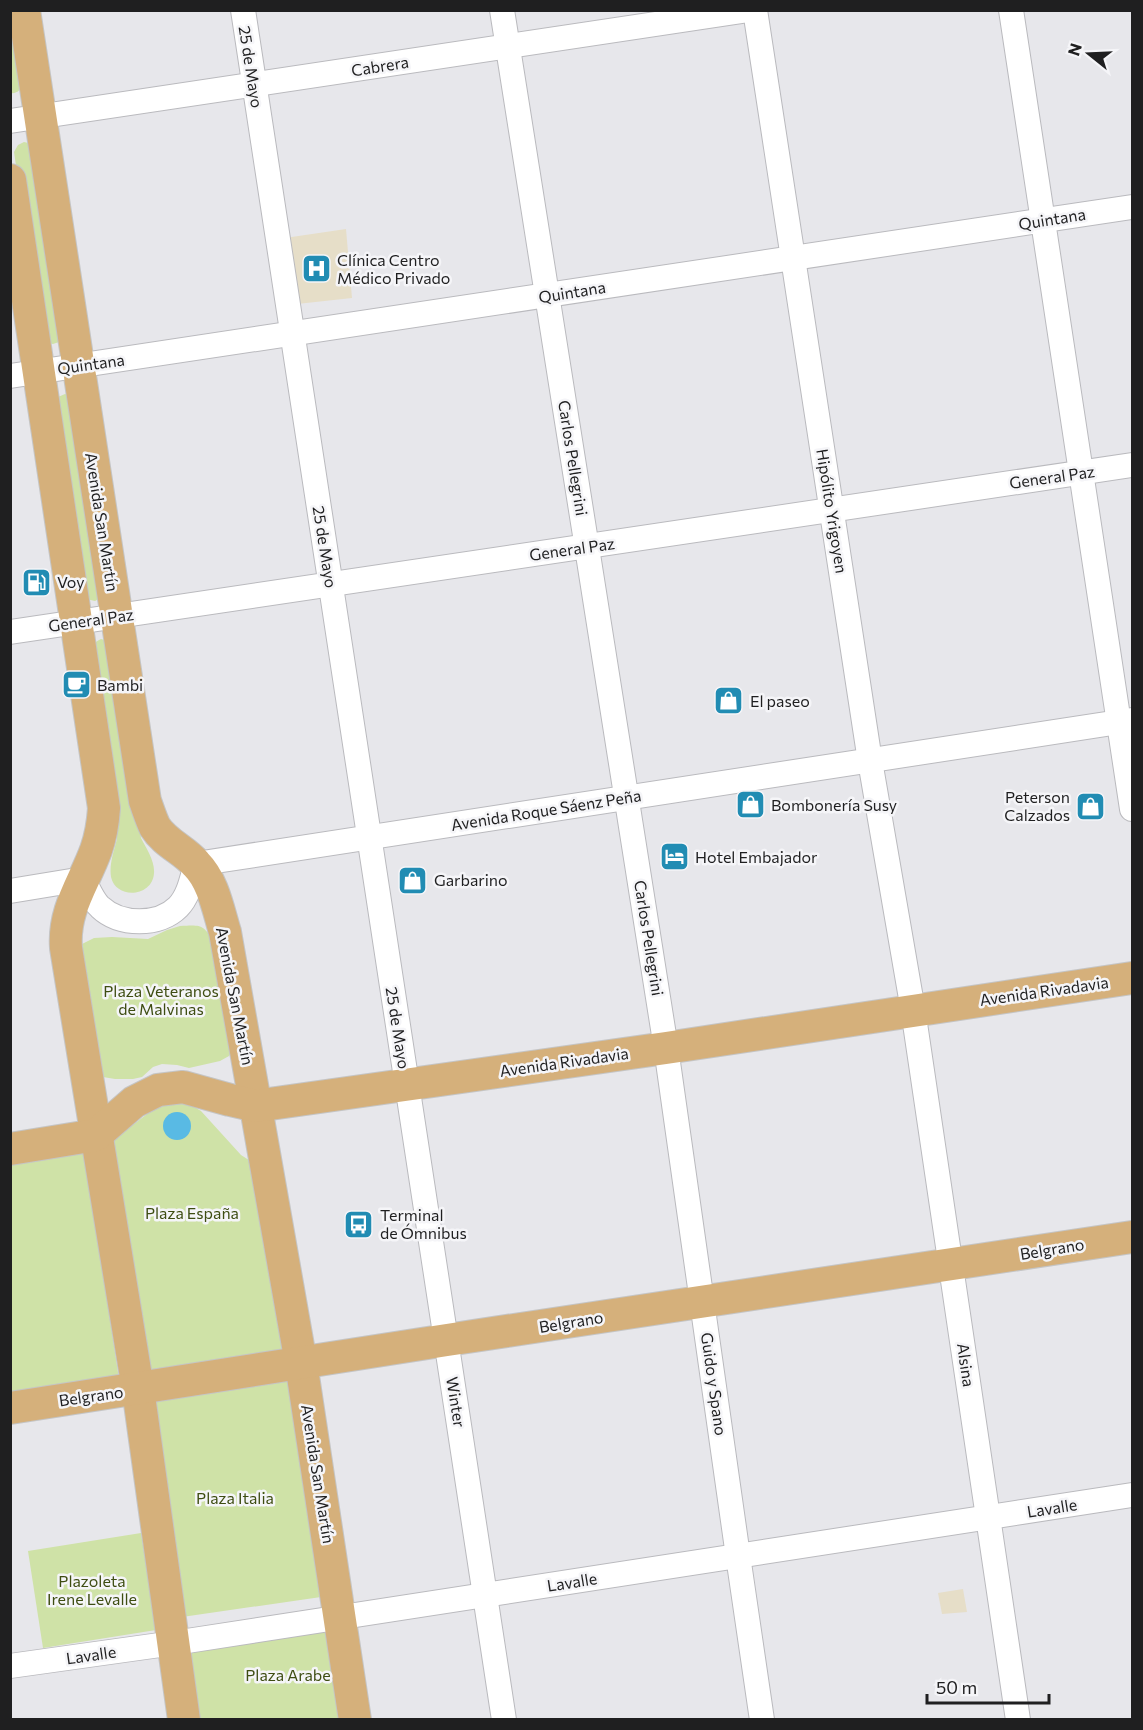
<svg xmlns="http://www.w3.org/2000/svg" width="1143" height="1730" font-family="Commissioner,sans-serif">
  <rect width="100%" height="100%" fill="#e7e7eb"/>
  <g fill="#e6dec8">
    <polygon points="346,229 352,298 288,305 278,239"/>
    <polygon points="963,1589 967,1612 942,1614 938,1593"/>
  </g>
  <g fill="#cfe2a7">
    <path d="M10,11L24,84C21,89 17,94 11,93Z"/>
    <polygon points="24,142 33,144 59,342 53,344 46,343 41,335 14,152 18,145"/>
    <polygon points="65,394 73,397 102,597 95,601 86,599 58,397"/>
    <path d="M101,639L108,641L114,652L141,838C146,848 155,861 154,873C153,897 116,900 111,877C109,864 114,851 117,839L91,654C92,646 94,642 101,639Z"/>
    <path d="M180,926C201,925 203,924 214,942L234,1045L229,1056L220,1061L189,1068L177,1065L162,1064L153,1067L142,1077L133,1079H115L103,1077L97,1070L80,945L94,938L112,937L148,939L167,930Z"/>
    <polygon points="183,1100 201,1111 241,1155 255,1164 260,1170 283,1352 146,1375 113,1140 159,1105"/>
    <polygon points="84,1149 119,1379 11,1396 11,1161"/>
    <polygon points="289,1379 321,1597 182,1617 150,1400"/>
    <polygon points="141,1533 156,1630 43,1648 28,1551"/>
    <polygon points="325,1625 340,1719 196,1719 186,1645"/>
  </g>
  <circle fill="#59bae4" cx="177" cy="1126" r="14"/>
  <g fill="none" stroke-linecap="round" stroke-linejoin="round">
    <defs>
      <g id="minor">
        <polyline points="243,10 504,1720"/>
        <polyline points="502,10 666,1048 738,1556 762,1720"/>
        <polyline points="755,10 870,761 913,1010 1018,1720"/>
        <polyline points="1011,10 1132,809"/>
        <polyline points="10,121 749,10"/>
        <polyline points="10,376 1132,207"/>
        <polyline points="10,632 1132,465"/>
        <path d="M10,891L83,879C88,888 93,901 100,907C120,926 159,926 178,907C189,896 192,878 196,864L1132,720"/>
        <polyline points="10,1666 174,1643 1132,1495"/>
      </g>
      <g id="major">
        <path d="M24,10L145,801C148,809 151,819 155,827C165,843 184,850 196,864C213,881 218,909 225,932L301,1363L355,1720"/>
        <path d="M10,180L104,808C103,823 101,836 96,850C84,883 63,910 66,948L138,1389L184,1720"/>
        <polyline points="10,1149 96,1135 134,1102 158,1090 183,1087 230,1100 256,1106 666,1048 1132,978"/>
        <polyline points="10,1408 447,1340 1132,1237"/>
      </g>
    </defs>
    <use href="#minor" stroke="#bababe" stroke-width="26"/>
    <use href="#major" stroke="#c5c5c5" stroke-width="34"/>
    <use href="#minor" stroke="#fff" stroke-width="24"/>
    <use href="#major" stroke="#d5b07b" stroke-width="32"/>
  </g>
  <defs>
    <symbol id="hospital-square" viewBox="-11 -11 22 22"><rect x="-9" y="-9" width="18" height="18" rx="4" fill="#218cb3" stroke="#f5f5f8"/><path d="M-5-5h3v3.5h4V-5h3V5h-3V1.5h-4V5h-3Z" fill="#fff"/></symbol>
    <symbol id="fuel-square" viewBox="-11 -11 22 22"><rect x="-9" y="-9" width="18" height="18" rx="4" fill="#218cb3" stroke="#f5f5f8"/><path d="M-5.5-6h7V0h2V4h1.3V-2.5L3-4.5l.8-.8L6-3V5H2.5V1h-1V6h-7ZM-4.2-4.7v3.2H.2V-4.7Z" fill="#fff"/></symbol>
    <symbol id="cafe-square" viewBox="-11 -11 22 22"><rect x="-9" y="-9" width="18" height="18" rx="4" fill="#218cb3" stroke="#f5f5f8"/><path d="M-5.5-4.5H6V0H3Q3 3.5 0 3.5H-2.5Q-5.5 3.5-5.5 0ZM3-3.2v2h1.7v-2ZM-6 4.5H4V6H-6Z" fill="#fff"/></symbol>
    <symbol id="shop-square" viewBox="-11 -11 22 22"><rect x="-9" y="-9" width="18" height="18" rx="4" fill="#218cb3" stroke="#f5f5f8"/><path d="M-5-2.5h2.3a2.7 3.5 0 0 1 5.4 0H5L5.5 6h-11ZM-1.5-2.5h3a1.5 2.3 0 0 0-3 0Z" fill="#fff"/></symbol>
    <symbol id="hotel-square" viewBox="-11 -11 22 22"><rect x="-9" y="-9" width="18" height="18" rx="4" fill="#218cb3" stroke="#f5f5f8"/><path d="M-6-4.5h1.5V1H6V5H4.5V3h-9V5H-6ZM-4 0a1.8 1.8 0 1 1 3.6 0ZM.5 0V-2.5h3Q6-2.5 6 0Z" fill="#fff"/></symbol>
    <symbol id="bus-square" viewBox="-11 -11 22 22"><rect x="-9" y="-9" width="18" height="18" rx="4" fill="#218cb3" stroke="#f5f5f8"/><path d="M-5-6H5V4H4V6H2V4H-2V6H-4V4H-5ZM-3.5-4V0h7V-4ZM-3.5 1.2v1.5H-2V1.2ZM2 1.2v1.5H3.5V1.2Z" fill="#fff"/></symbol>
  </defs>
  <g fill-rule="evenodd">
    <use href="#hospital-square" x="300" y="252" width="33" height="33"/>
    <use href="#fuel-square" x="20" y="566" width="33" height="33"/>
    <use href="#cafe-square" x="60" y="668" width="33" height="33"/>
    <use href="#shop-square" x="712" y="684" width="33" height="33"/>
    <use href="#shop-square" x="734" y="788" width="33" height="33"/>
    <use href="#shop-square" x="1074" y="790" width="33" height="33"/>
    <use href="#hotel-square" x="658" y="840" width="33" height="33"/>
    <use href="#shop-square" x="396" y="864" width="33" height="33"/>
    <use href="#bus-square" x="342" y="1208" width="33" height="33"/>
  </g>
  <g text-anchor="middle" stroke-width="5" stroke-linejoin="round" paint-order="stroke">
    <g font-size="16" fill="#1f1f20" stroke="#f5f5f8">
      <text transform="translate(380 66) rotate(-9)" y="6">Cabrera</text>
      <text transform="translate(251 67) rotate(81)" y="6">25 de Mayo</text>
      <text transform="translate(1052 219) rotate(-9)" y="6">Quintana</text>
      <text transform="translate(572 292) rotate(-9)" y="6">Quintana</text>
      <text transform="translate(91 364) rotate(-8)" y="6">Quintana</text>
      <text transform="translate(573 458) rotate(81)" y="6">Carlos Pellegrini</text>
      <text transform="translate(1052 477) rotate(-8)" y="6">General Paz</text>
      <text transform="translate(832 511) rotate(81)" y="6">Hipólito Yrigoyen</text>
      <text transform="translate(102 522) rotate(81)" y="6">Avenida San Martín</text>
      <text transform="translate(325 547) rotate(81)" y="6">25 de Mayo</text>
      <text transform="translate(572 549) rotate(-8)" y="6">General Paz</text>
      <text transform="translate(91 620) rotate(-8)" y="6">General Paz</text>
      <text transform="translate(546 810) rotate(-9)" y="6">Avenida Roque Sáenz Peña</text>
      <text transform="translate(649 938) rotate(81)" y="6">Carlos Pellegrini</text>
      <text transform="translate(1044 991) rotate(-8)" y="6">Avenida Rivadavia</text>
      <text transform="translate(235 996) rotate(79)" y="6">Avenida San Martín</text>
      <text transform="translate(398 1028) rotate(81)" y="6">25 de Mayo</text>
      <text transform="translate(564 1062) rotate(-8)" y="6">Avenida Rivadavia</text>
      <text transform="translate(1052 1249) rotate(-9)" y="6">Belgrano</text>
      <text transform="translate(571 1322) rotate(-9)" y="6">Belgrano</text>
      <text transform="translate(966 1365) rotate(82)" y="6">Alsina</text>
      <text transform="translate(714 1384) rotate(82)" y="6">Guido y Spano</text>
      <text transform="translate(91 1396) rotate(-8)" y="6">Belgrano</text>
      <text transform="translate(456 1402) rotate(81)" y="6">Winter</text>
      <text transform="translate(318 1474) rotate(81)" y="6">Avenida San Martín</text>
      <text transform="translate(1052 1508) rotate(-9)" y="6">Lavalle</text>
      <text transform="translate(572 1582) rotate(-9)" y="6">Lavalle</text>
      <text transform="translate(91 1655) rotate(-8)" y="6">Lavalle</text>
    </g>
    <g font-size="16" fill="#1f1f20" stroke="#f5f5f8" text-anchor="start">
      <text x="337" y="266">Clínica Centro<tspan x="337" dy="18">Médico Privado</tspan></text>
      <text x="57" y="588">Voy</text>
      <text x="97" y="691">Bambi</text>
      <text x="750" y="707">El paseo</text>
      <text x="1070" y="803" text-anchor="end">Peterson<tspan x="1070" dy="18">Calzados</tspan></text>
      <text x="771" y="811">Bombonería Susy</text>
      <text x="695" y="863">Hotel Embajador</text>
      <text x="434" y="886">Garbarino</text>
      <text x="380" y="1221">Terminal<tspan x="380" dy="18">de Ómnibus</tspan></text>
    </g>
    <g font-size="16" fill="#3e4d12" stroke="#f5f5f8">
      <text x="161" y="997">Plaza Veteranos<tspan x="161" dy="18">de Malvinas</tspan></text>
      <text x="192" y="1219">Plaza España</text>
      <text x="235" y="1504">Plaza Italia</text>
      <text x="92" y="1587">Plazoleta<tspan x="92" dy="18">Irene Levalle</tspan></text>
      <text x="288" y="1681">Plaza Arabe</text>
    </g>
  </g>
  <rect width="1143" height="1730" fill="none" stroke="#1f1f20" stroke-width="24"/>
  <g transform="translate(1089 54) rotate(288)" stroke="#f5f5f8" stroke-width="4.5" paint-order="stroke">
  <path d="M0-4.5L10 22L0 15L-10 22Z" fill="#1f1f20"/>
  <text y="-9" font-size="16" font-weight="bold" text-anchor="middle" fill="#1f1f20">N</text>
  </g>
  <path d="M927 1694v9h122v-9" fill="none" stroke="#1f1f20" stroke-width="3"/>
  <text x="936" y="1694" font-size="18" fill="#1f1f20" stroke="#f5f5f8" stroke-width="4.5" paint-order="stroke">50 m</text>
</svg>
